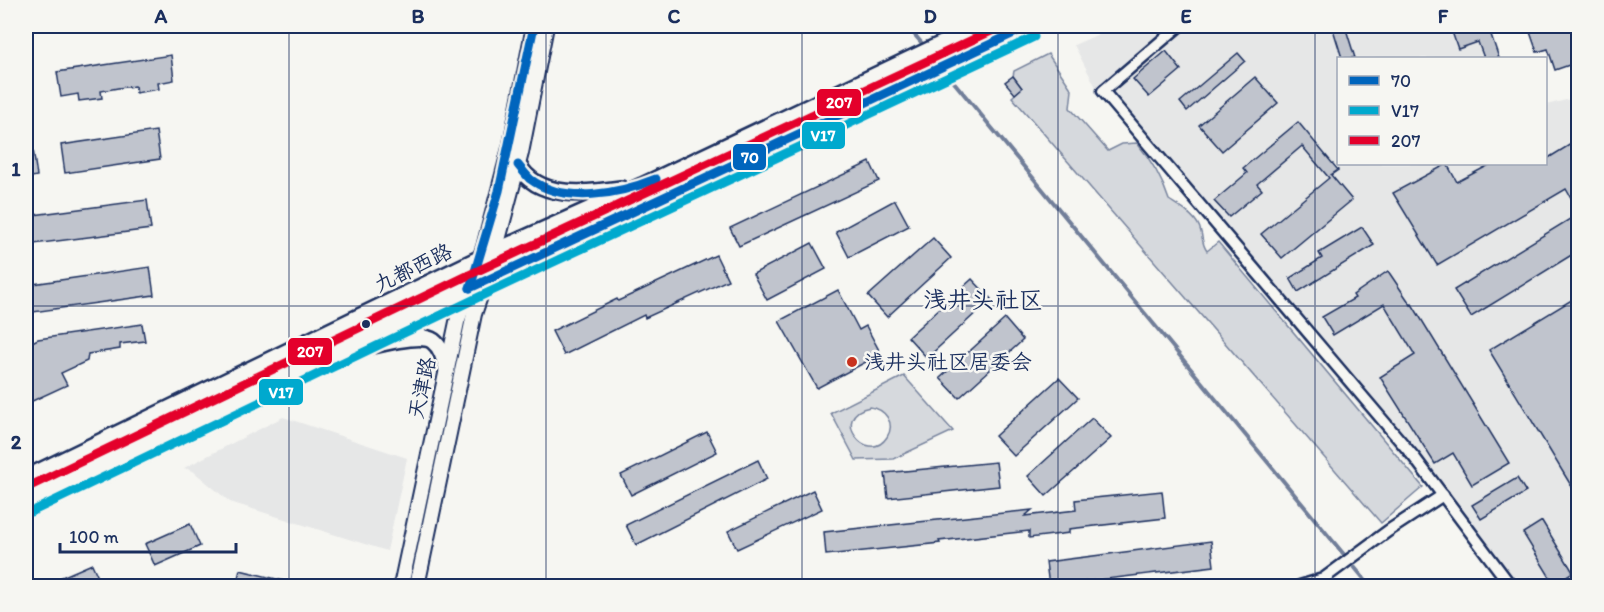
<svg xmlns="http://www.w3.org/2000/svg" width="1604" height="612" font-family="Itim,'LXGW WenKai TC',sans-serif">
  <rect width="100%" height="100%" fill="#f6f6f2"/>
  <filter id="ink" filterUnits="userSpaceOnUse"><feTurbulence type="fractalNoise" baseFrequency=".0167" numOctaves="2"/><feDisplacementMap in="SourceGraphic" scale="12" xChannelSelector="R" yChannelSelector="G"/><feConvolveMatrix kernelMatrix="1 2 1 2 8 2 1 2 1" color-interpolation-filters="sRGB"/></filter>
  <g filter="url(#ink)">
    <g fill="#e6e7e7">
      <polygon points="1117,26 1487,26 1497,58 1338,58 1338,164 1546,164 1546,105 1578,97 1578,586 1510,586 1102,99 1074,45"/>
      <polygon points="283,417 407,458 387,551 230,502 193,471 184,468"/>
    </g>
    <g fill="#d6d9dd" stroke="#78849e" stroke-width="1.5" fill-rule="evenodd">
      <path d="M1048,54L1072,90L1070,108L1108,151L1122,144L1137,143C1152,161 1162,178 1169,200C1181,208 1198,217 1201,232C1203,240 1202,244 1207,251L1218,242L1423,487L1381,523L1012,97L1022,88L1013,76L1014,71Z"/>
      <path d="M904,376L953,431L893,459L856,460L831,413ZM870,407C885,409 896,423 887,437C867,467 828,415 870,407Z"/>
    </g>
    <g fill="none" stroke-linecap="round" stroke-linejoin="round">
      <g stroke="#717e99" stroke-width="4">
        <polyline points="907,26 926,48"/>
        <polyline points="944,70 1370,586"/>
      </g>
    </g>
    <g fill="#c0c4cd" stroke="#1b2f5e" stroke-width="1.5">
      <polygon points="1332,26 1345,26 1355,58 1342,58"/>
      <polygon points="1450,26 1488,26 1499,58 1484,58 1478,42 1458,49"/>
      <polygon points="1541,26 1578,26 1578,39 1575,40 1578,52 1578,62 1555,70 1548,49 1537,52 1530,32 1542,28"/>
      <polygon points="1166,51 1181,70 1149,97 1133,79"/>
      <polygon points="1238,53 1245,61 1187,111 1180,102"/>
      <polygon points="171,55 174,80 158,83 159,89 136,93 135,86 118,88 101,91 102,98 79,101 78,94 61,97 57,72"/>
      <polygon points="1013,76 1022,88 1015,94 1005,82"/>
      <polygon points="1255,77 1278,103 1222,151 1199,125"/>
      <polygon points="1298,122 1338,170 1331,175 1352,200 1282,258 1261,234 1329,178 1302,146 1257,184 1262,190 1229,217 1214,201 1247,173 1243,168"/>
      <polygon points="156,131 160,159 65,173 61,145"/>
      <polygon points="26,136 31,136 37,176 26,178"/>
      <polygon points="1571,144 1578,156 1578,210 1566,189 1437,265 1393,193 1447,164 1457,182 1491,164 1545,164 1545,160"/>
      <polygon points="870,162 879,181 739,246 730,228"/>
      <polygon points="147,200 151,229 26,245 26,216"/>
      <polygon points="895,200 909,226 849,257 836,232"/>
      <polygon points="1578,214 1578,251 1471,317 1454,290"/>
      <polygon points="1362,227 1374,245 1298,292 1290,278 1322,258 1319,253"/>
      <polygon points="933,238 951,258 887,317 868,296"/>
      <polygon points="812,243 826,269 767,300 753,274"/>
      <polygon points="716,255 728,280 645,318 644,315 564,355 552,331 617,299 618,301"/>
      <polygon points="150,267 154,295 26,313 26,285"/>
      <polygon points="1388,271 1411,305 1412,304 1509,463 1472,485 1453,453 1435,464 1380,377 1415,355 1384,304 1333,335 1322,317 1355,298 1353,295"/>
      <polygon points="972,279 991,299 927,358 908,337"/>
      <polygon points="838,290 859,330 866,326 881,354 817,388 779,321"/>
      <polygon points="1578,296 1578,497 1489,350"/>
      <polygon points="1005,319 1023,340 959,398 940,378"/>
      <polygon points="142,324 145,341 120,344 120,349 88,354 87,361 61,373 67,385 28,403 26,398 26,345 38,339"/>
      <polygon points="1059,378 1078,398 1014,456 995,436"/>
      <polygon points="1092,418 1111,438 1046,496 1028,476"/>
      <polygon points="707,432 717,452 631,495 621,475"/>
      <polygon points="758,460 767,479 636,545 626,525"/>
      <polygon points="996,462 999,486 888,498 885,473"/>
      <polygon points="1517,478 1526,492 1481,519 1472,505"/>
      <polygon points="813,490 822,509 737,549 728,531"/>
      <polygon points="1162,491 1165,518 1069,529 1069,533 1029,538 1029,531 939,541 940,543 826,555 824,532 1032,510 1025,516 1076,510 1075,500"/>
      <polygon points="1542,521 1573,572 1554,584 1523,533"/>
      <polygon points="190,524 200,546 155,566 145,544"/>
      <polygon points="1211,541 1214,566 1049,586 1046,562"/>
      <polygon points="92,564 102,586 41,586"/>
      <polygon points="240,570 293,583 293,586 236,586"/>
    </g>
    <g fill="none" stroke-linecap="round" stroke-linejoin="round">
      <defs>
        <g id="minor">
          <polyline points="1179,26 1103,91 1414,457 1511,586"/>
          <polyline points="1300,586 1323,579 1388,531 1443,495"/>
        </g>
        <g id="secondary">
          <polyline points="401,586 457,322 484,247 511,144 534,26"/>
          <polyline points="417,586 474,314 494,255 521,153 546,26"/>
        </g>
        <g id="primary">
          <path d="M518,165C538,200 587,194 621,189"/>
          <path d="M355,349C371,346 420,331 433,341C442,348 444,359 447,370"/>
          <polyline points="26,478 485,256 642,186 980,26"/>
          <polyline points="26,501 476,285 1029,26"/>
        </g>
      </defs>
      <use href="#minor" stroke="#1b2f5e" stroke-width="15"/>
      <use href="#secondary" stroke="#1b2f5e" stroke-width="18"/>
      <use href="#primary" stroke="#1b2f5e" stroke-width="20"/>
      <use href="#minor" stroke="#f6f6f2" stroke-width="10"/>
      <use href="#secondary" stroke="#f6f6f2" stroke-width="14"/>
      <use href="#primary" stroke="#f6f6f2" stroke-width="15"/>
      <defs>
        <g id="bus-1">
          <path d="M518,165C522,170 526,175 530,179C565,205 619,194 656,179"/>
          <polyline points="470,288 1029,26"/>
          <polyline points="470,288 499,191 534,26"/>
        </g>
        <polyline id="bus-2" points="31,512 481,296 1034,37"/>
        <polyline id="bus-3" points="26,488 471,274 1002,26"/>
      </defs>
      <use href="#bus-1" stroke="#f6f6f2" stroke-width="14"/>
      <use href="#bus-2" stroke="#f6f6f2" stroke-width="14"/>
      <use href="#bus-3" stroke="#f6f6f2" stroke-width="14"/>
      <use href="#bus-1" stroke="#0065bd" stroke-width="9"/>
      <use href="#bus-2" stroke="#00a9ce" stroke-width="9"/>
      <use href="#bus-3" stroke="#e4002b" stroke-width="9"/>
    </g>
  </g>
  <path fill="none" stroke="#1b2f5e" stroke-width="1.5" stroke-opacity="0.55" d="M289,26V586M546,26V586M802,26V586M1058,26V586M1315,26V586M26,306H1578"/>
  <circle fill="#1b2f5e" stroke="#f6f6f2" stroke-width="2" cx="366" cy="324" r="5"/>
  <circle fill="#c8321e" stroke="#f6f6f2" stroke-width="2" cx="852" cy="362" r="6"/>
  <g text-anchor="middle" stroke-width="5" stroke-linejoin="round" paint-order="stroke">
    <g font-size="21" fill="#1b2f5e" stroke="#f6f6f2">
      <text transform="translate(413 268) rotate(-26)" y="7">九都西路</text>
      <text transform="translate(422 388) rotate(-78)" y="7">天津路</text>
    </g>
    <g font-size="21" fill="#1b2f5e" stroke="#f6f6f2" text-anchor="start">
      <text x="864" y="369">浅井头社区居委会</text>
    </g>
    <g font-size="24" fill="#1b2f5e" stroke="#f6f6f2">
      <text x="983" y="308">浅井头社区</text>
    </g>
  </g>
  <g stroke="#f6f6f2" stroke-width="2">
    <rect x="816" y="88" width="46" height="29" rx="6" fill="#e4002b"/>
    <rect x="801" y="121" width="45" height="29" rx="6" fill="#00a9ce"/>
    <rect x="732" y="143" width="35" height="28" rx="6" fill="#0065bd"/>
    <rect x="287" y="337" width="46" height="29" rx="6" fill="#e4002b"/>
    <rect x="258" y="378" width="46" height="28" rx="6" fill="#00a9ce"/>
  </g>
  <g font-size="16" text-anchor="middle" font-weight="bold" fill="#fff">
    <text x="839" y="108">207</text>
    <text x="823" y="141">V17</text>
    <text x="750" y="163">70</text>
    <text x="310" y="357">207</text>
    <text x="281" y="398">V17</text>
  </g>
  <rect width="1604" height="612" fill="none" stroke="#f6f6f2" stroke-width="66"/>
  <rect x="1337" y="57" width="210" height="108" fill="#f6f6f2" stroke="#9ea6b7" stroke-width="1.5"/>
  <rect x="1349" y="76" width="30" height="9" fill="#0065bd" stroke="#9ea6b7" stroke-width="1.5"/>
  <text x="1391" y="87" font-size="18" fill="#1b2f5e">70</text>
  <rect x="1349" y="106" width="30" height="9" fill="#00a9ce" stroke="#9ea6b7" stroke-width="1.5"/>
  <text x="1391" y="117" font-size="18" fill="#1b2f5e">V17</text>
  <rect x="1349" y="136" width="30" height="9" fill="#e4002b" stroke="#9ea6b7" stroke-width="1.5"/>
  <text x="1391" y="147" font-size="18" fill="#1b2f5e">207</text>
  <path d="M60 543v9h176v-9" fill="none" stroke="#1b2f5e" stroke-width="3"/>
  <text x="69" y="543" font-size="18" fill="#1b2f5e" stroke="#f6f6f2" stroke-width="4.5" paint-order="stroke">100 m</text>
  <rect x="33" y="33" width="1538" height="546" fill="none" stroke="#1b2f5e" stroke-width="2"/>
  <g font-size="20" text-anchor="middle" font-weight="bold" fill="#1b2f5e">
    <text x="161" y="23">A</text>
    <text x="418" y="23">B</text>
    <text x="674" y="23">C</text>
    <text x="930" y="23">D</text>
    <text x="1186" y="23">E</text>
    <text x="1443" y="23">F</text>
    <text x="16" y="176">1</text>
    <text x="16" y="449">2</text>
  </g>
</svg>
